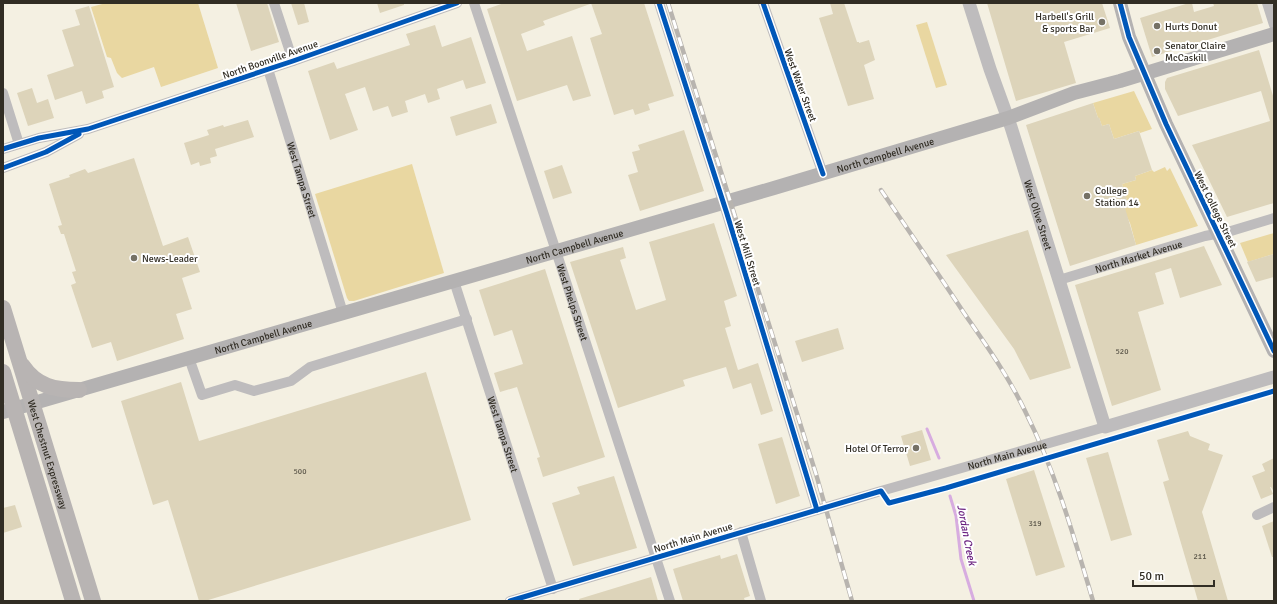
<svg xmlns="http://www.w3.org/2000/svg" width="1277" height="604" font-family="Signika,sans-serif">
  <rect width="100%" height="100%" fill="#f4f0e2"/>
  <g fill="#e9d7a1">
    <polygon points="106,3 198,3 218,68 161,87 154,67 122,78 117,73 111,58 107,57 91,7"/>
    <polygon points="927,22 947,85 936,88 916,25"/>
    <polygon points="1134,91 1152,129 1140,133 1139,131 1114,139 1109,124 1102,126 1099,118 1098,118 1093,103"/>
    <polygon points="412,164 444,273 354,301 349,301 347,298 315,194"/>
    <polygon points="1165,167 1167,171 1170,168 1198,226 1136,245 1130,223 1123,209 1129,207 1122,184 1136,180 1135,176 1152,170 1154,172"/>
    <polygon points="1274,233 1274,254 1248,262 1240,243"/>
  </g>
  <g fill="none" stroke-linecap="round" stroke-linejoin="round">
    <g stroke="#d7ace0" stroke-width="3">
      <polyline points="927,429 939,458"/>
      <polyline points="950,496 956,516 961,559 974,601"/>
    </g>
  </g>
  <g fill="#ddd4ba">
    <polygon points="236,3 267,3 279,42 251,51"/>
    <polygon points="291,3 304,3 309,22 298,25"/>
    <polygon points="377,3 404,3 404,5 380,13"/>
    <polygon points="504,3 590,3 590,4 543,21 545,25 521,34 527,51 572,36 591,96 573,101 567,85 517,101 487,9"/>
    <polygon points="591,3 644,3 674,96 648,104 650,110 635,115 633,109 614,115 590,38 602,34"/>
    <polygon points="830,3 844,3 857,42 859,42 859,43 869,40 875,60 864,65 874,99 848,106 819,18 833,14"/>
    <polygon points="987,3 1102,3 1110,28 1064,42 1076,83 1016,101"/>
    <polygon points="1189,3 1192,3 1194,12 1214,6 1213,3 1257,3 1263,23 1152,57 1140,18"/>
    <polygon points="89,6 114,87 102,91 104,98 86,104 82,91 55,100 47,75 74,66 62,30 80,25 75,10"/>
    <polygon points="435,25 442,47 471,37 486,83 466,89 463,80 437,89 440,99 428,103 425,94 405,101 408,112 392,117 388,106 373,111 365,87 345,94 358,130 330,140 308,71 334,62 337,69 410,45 406,34"/>
    <polygon points="1259,50 1274,99 1274,203 1227,217 1192,145 1270,121 1261,91 1178,116 1165,89 1165,82 1167,78"/>
    <polygon points="32,88 37,103 48,99 54,118 28,126 17,93"/>
    <polygon points="1093,103 1098,118 1099,117 1102,126 1109,124 1114,139 1139,131 1152,170 1135,176 1136,180 1122,184 1129,207 1125,208 1136,245 1070,266 1026,125"/>
    <polygon points="491,104 497,123 456,136 450,117"/>
    <polygon points="248,120 254,137 215,149 217,156 210,158 211,163 200,166 199,162 191,165 184,143 209,135 207,130 223,125 224,127"/>
    <polygon points="684,130 704,191 640,211 628,175 638,172 632,152 640,150 638,145"/>
    <polygon points="134,158 163,246 188,237 200,272 182,278 192,309 176,314 184,339 117,361 111,342 92,348 71,285 76,283 72,272 76,271 64,234 61,234 58,226 62,225 49,184 70,177 69,175 85,169 88,173"/>
    <polygon points="562,165 572,193 553,199 544,171"/>
    <polygon points="714,223 737,296 724,301 731,326 725,328 738,370 758,363 773,411 761,415 751,383 733,389 726,367 683,380 685,386 618,408 570,262 623,247 626,258 620,260 636,310 666,300 649,242"/>
    <polygon points="1028,230 1071,368 1030,380 1014,349 946,255"/>
    <polygon points="1204,246 1222,285 1180,298 1171,268 1155,273 1164,304 1138,312 1161,390 1112,406 1075,285"/>
    <polygon points="1274,254 1274,277 1256,282 1247,262"/>
    <polygon points="545,269 605,457 543,477 537,458 540,457 517,387 500,392 494,373 523,364 512,330 494,336 479,290"/>
    <polygon points="838,328 844,349 802,362 795,341"/>
    <polygon points="426,372 471,520 205,601 199,601 168,500 153,505 121,401 181,382 199,441"/>
    <polygon points="922,430 931,460 910,466 901,436"/>
    <polygon points="1188,431 1190,436 1210,444 1208,450 1223,455 1202,512 1228,601 1198,601 1163,482 1169,480 1157,440"/>
    <polygon points="782,437 800,496 776,504 758,444"/>
    <polygon points="1108,452 1132,535 1111,541 1086,458"/>
    <polygon points="1274,458 1274,492 1271,487 1270,487 1273,494 1261,499 1252,476 1265,471 1262,464"/>
    <polygon points="1034,470 1065,567 1036,576 1006,479"/>
    <polygon points="614,476 637,548 573,566 552,503 580,494 577,487"/>
    <polygon points="15,505 22,527 3,533 3,508"/>
    <polygon points="1274,521 1274,557 1272,557 1262,526"/>
    <polygon points="737,554 750,596 744,598 745,601 683,601 673,569 720,555 721,559"/>
    <polygon points="651,577 658,601 580,601 579,599"/>
  </g>
  <g fill="none" stroke-linecap="round" stroke-linejoin="round">
    <g stroke="#bebcbd" stroke-width="10">
      <polyline points="274,3 293,61"/>
      <path id="s1" d="M474,3L556,251L670,601"/>
      <polyline points="659,3 727,214 817,510"/>
      <polyline points="763,3 823,174"/>
      <polyline points="1267,3 1274,25"/>
      <path id="s2" d="M268,69L343,313"/>
      <polyline points="3,93 19,144"/>
      <polyline points="3,149 39,138 88,129 293,61 457,3"/>
      <polyline points="3,168 46,152 79,134"/>
      <path id="s3" d="M1059,280L1205,236L1231,231L1274,218"/>
      <path id="s4" d="M454,281L553,589"/>
      <polyline points="189,358 202,395 235,385 254,391 291,381 310,367 467,319"/>
      <polyline points="1257,515 1274,507"/>
      <polyline points="741,532 761,601"/>
      <path id="s5" d="M510,601L881,491L1105,427"/>
    </g>
    <path stroke="#bebcbd" stroke-width="13" id="s6" d="M969,3L990,69L1011,127L1105,427L1274,377"/>
    <g stroke="#b4b2b2" stroke-width="14">
      <polyline points="1120,3 1129,37 1166,124 1274,351"/>
      <path id="s7" d="M3,412L774,188L1008,118L1074,93L1120,81L1274,34"/>
    </g>
    <g stroke="#b8b4b3" stroke-width="16">
      <path id="s8" d="M3,308L93,601"/>
      <path d="M22,365C37,387 55,390 79,390"/>
      <polyline points="3,372 73,601"/>
    </g>
    <defs>
      <g id="rail">
        <polyline points="668,3 816,474 852,601"/>
        <path d="M881,190C909,231 937,272 964,313C986,345 1009,377 1026,413C1056,473 1074,537 1093,601"/>
      </g>
    </defs>
    <use href="#rail" stroke="#b8b4af" stroke-width="4.5"/>
    <use href="#rail" stroke="#fff" stroke-width="3" stroke-dasharray="9" stroke-linecap="butt"/>
    <defs>
      <g id="cycleway">
        <polyline points="659,3 727,214 817,510"/>
        <polyline points="763,3 823,174"/>
        <polyline points="1120,3 1129,37 1166,124 1274,351"/>
        <polyline points="3,149 39,138 88,129 293,61 457,3"/>
        <polyline points="3,168 46,152 79,134"/>
        <polyline points="510,601 881,491 889,503 946,488 1274,391"/>
      </g>
    </defs>
    <use href="#cycleway" stroke="#fff" stroke-width="8"/>
    <use href="#cycleway" stroke="#0057b8" stroke-width="5"/>
  </g>
  <g fill="#757166" stroke="#fff" stroke-width="1.5">
    <circle cx="1102" cy="22" r="4"/>
    <circle cx="1157" cy="26" r="4"/>
    <circle cx="1157" cy="51" r="4"/>
    <circle cx="1087" cy="196" r="4"/>
    <circle cx="134" cy="258" r="4"/>
    <circle cx="916" cy="448" r="4"/>
  </g>
  <g text-anchor="middle" stroke-width="4" stroke-linejoin="round" paint-order="stroke">
    <g font-size="8" fill="#5c574a">
      <text x="1122" y="354">520</text>
      <text x="300" y="474">500</text>
      <text x="1035" y="526">319</text>
      <text x="1200" y="559">211</text>
    </g>
    <g font-size="10" fill="#312d24" stroke="#fff" text-anchor="start">
      <text x="1094" y="20" text-anchor="end">Harbell's Grill<tspan x="1094" dy="12">&amp; sports Bar</tspan></text>
      <text x="1165" y="30">Hurts Donut</text>
      <text x="1165" y="49">Senator Claire<tspan x="1165" dy="12">McCaskill</tspan></text>
      <text x="1095" y="194">College<tspan x="1095" dy="12">Station 14</tspan></text>
      <text x="142" y="262">News-Leader</text>
      <text x="908" y="452" text-anchor="end">Hotel Of Terror</text>
    </g>
    <g font-size="10" fill="#312d24" stroke="#fff">
      <text transform="translate(270 59) rotate(-19)" y="4">North Boonville Avenue</text>
      <text transform="translate(801 85) rotate(70)" y="4">West Water Street</text>
      <text dy="4" stroke="none"><textPath href="#s7" startOffset="919">North Campbell Avenue</textPath></text>
      <text dy="4" stroke="none"><textPath href="#s2" startOffset="116">West Tampa Street</textPath></text>
      <text transform="translate(1216 209) rotate(64)" y="4">West College Street</text>
      <text dy="4" stroke="none"><textPath href="#s6" startOffset="223">West Olive Street</textPath></text>
      <text dy="4" stroke="none"><textPath href="#s7" startOffset="595">North Campbell Avenue</textPath></text>
      <text transform="translate(748 253) rotate(73)" y="4">West Mill Street</text>
      <text dy="4" stroke="none"><textPath href="#s3" startOffset="83">North Market Avenue</textPath></text>
      <text dy="4" stroke="none"><textPath href="#s1" startOffset="315">West Phelps Street</textPath></text>
      <text dy="4" stroke="none"><textPath href="#s7" startOffset="271">North Campbell Avenue</textPath></text>
      <text dy="4" stroke="none"><textPath href="#s4" startOffset="161">West Tampa Street</textPath></text>
      <text dy="4" stroke="none"><textPath href="#s8" startOffset="153">West Chestnut Expressway</textPath></text>
      <text dy="4" stroke="none"><textPath href="#s5" startOffset="518">North Main Avenue</textPath></text>
      <text transform="translate(693 537) rotate(-17)" y="4">North Main Avenue</text>
    </g>
    <g font-size="11" font-style="italic" fill="#6a207f" stroke="#fff">
      <text transform="translate(967 535) rotate(79)" y="4">Jordan Creek</text>
    </g>
  </g>
  <rect width="1277" height="604" fill="none" stroke="#312d24" stroke-width="8"/>
  <path d="M1133 580v6h81v-6" fill="none" stroke="#312d24" stroke-width="2"/>
  <text x="1139" y="580" font-size="12" fill="#312d24" stroke="#ffffff" stroke-width="3" paint-order="stroke">50 m</text>
</svg>
